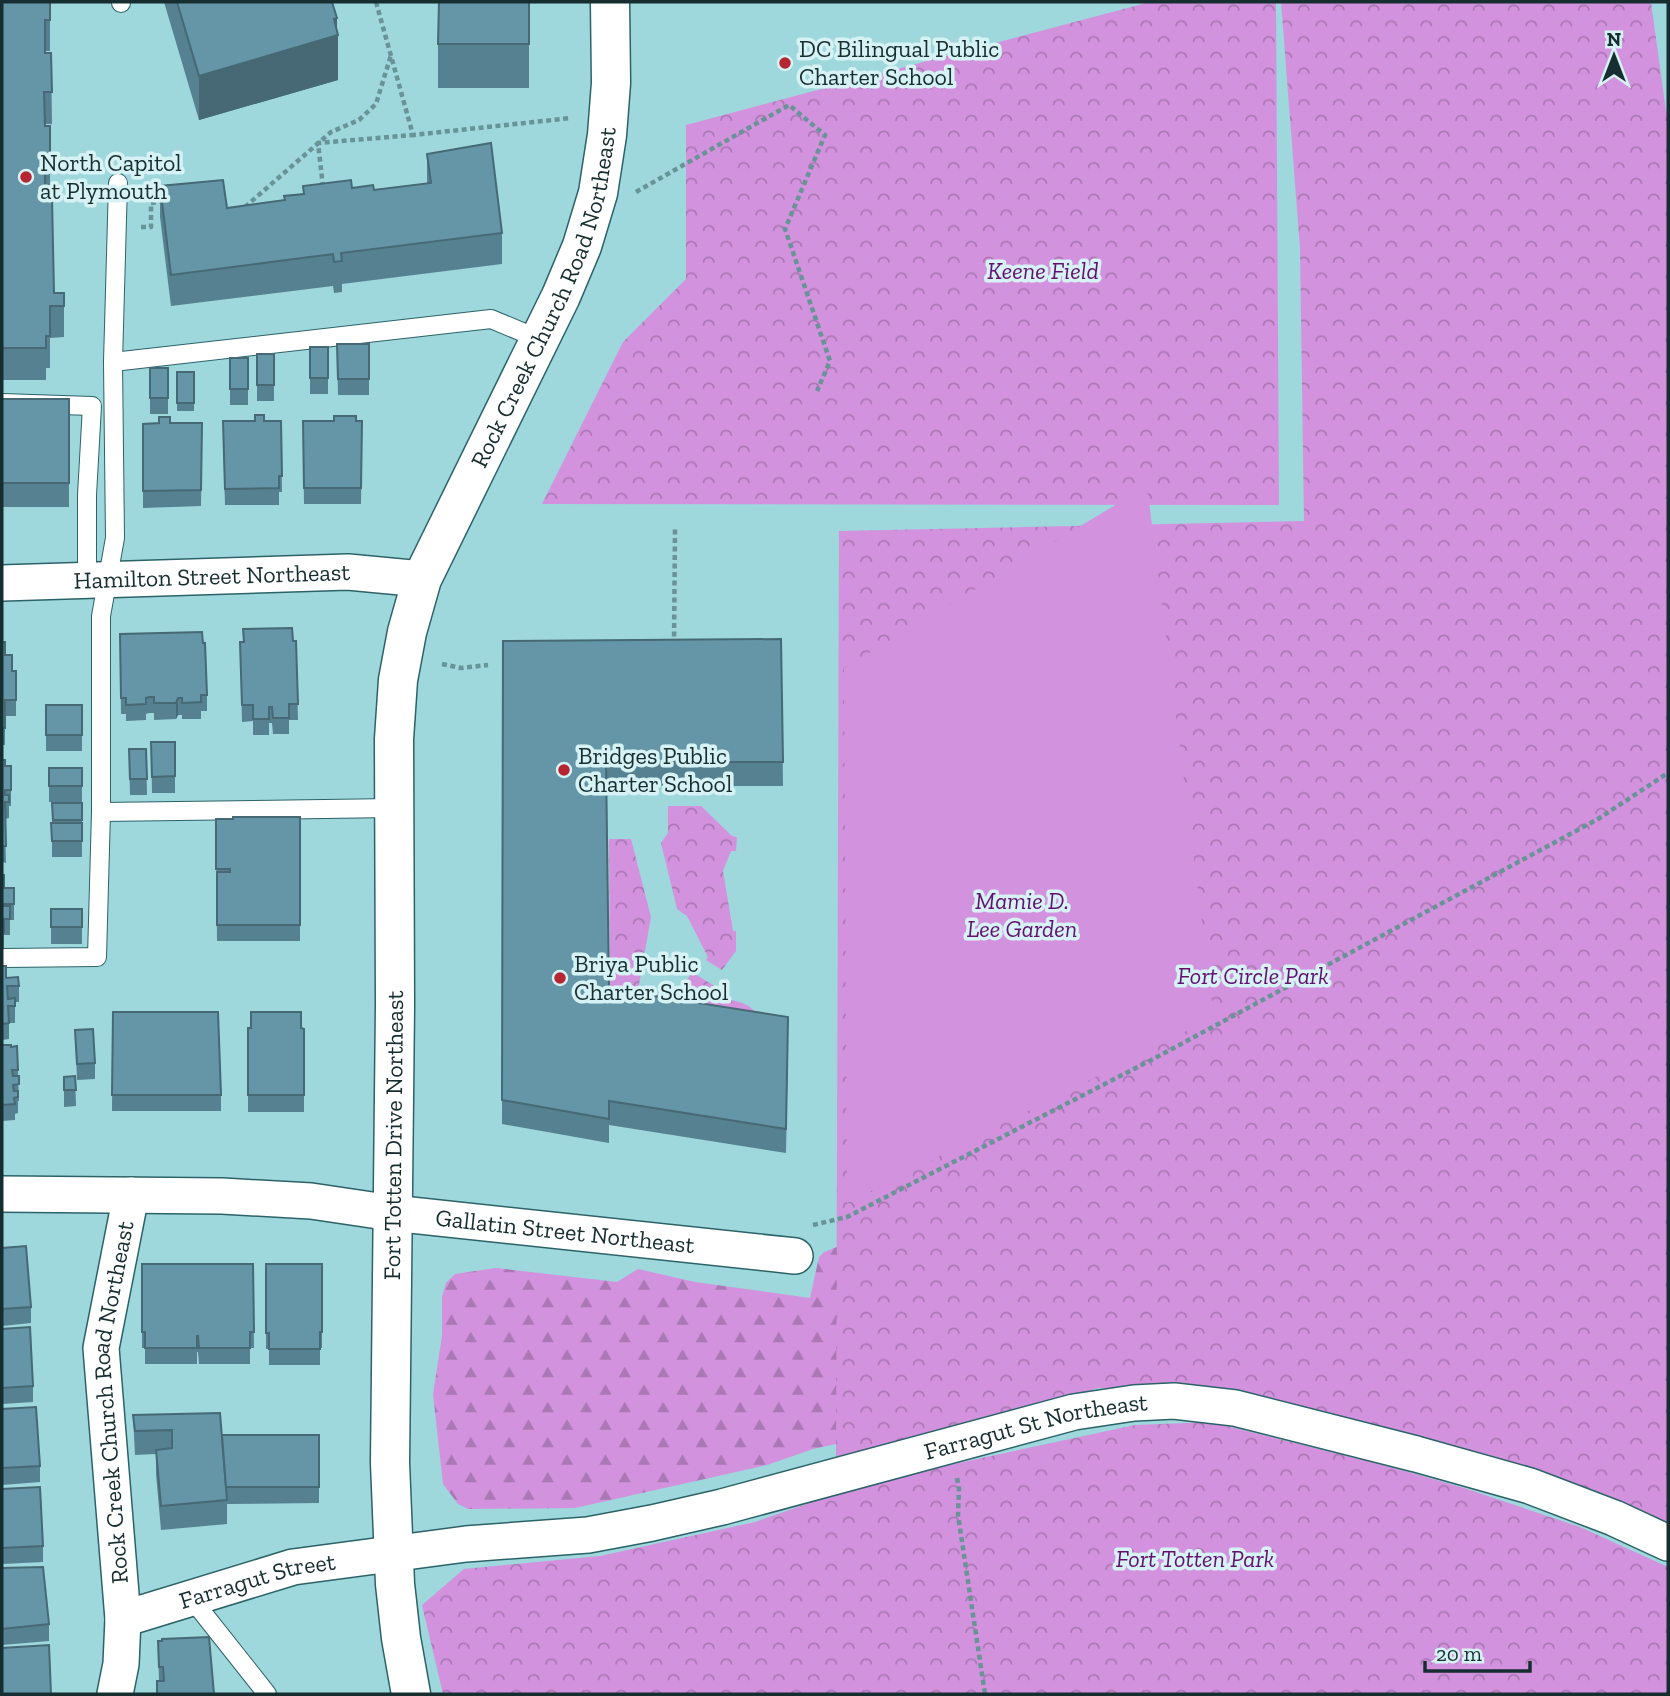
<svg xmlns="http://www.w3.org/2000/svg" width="1670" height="1696" font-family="'Zilla Slab',serif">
  <defs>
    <pattern id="forest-firs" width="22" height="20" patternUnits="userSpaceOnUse" patternTransform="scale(1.75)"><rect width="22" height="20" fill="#d392dd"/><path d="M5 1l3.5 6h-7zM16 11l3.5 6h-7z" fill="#aa78b4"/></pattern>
    <pattern id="park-crowns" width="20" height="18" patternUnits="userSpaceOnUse" patternTransform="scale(1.75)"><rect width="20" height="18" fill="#d392dd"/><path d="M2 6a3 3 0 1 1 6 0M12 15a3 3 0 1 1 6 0" fill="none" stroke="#aa78b4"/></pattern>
  </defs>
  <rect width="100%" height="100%" fill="#9ed7dc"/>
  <polygon fill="url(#forest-firs)" points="852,1241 1114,1376 915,1427 813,1449 767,1465 575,1508 468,1509 458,1504 443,1484 433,1394 442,1336 442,1297 446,1283 455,1274 496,1268 617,1282 638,1269 695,1282 810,1298 819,1257 824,1252"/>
  <g fill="url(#park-crowns)">
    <polygon points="1150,2 1276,2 1279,505 542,504 623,342 686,279 686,125"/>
    <polygon points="1281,2 1651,2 1666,111 1668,112 1668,1528 1394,1436 1339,1415 1198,1388 1098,1388 956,1433 836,1462 839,531 1304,521 1300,248"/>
    <polygon points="668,806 701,806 732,836 737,837 736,851 731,851 723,871 733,931 736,931 736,951 722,970 706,960 708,957 687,916 677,909 661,843 668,833"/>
    <polygon points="609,839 631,839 651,917 638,990 610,986"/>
    <path d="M692,972L719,989L714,996C730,1001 749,1000 758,1016L642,1002L643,992C673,998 675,1000 692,972Z"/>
    <polygon points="1211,1422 1391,1467 1464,1488 1580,1527 1668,1567 1668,1694 443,1694 422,1605 464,1569 600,1556 755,1522 870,1482 1135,1425"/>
  </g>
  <polygon fill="#d392dd" points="1147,486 1214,1017 847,1203 844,668"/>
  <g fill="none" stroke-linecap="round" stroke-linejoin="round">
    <defs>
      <g id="lane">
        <polyline points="121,2 121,3"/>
        <polyline points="113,362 491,319 539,339"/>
        <polyline points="2,403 92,406 87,495 87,580"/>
        <polyline points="101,812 394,808"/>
        <polyline points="2,958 97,957 101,812 101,616 115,538 113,362 118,183"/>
        <polyline points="191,1598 267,1694"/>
      </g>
      <g id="street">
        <path id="s1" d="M2,583L348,572L422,579"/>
        <path id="s2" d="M2,1194L222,1196L311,1201L392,1213L795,1256"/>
        <path id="s3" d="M123,1619L293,1567L466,1544L588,1535L652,1523L722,1507L1074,1412L1134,1403L1174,1401L1235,1408L1416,1454L1530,1486L1614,1518L1668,1543"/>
        <path id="s4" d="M115,1694L121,1664L123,1619L101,1348L131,1195"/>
      </g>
      <g id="secondary">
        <path id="s5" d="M411,1694L401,1638L395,1584L390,1463L395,1005L394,739L398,680L407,632L422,579L561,296L582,246L598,193L607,135L611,83L610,2"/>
      </g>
    </defs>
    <use href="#lane" stroke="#2b6368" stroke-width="20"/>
    <use href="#street" stroke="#2b6368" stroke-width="38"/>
    <use href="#secondary" stroke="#2b6368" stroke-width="41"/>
    <g stroke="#689397" stroke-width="4.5" stroke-dasharray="5 3.5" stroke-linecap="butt">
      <polyline points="376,2 413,135 571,118"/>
      <polyline points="323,187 318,143 413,135"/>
      <polyline points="636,192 789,105 825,135 785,229 830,361 817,391"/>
      <polyline points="245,207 331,132 359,120 376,104 391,55"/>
      <polyline points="141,227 151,227 151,203 164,201"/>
      <polyline points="674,645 675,529"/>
      <polyline points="442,664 461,668 488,665"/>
      <polyline points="813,1225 847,1217 1157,1057 1598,819 1668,773"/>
      <polyline points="957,1478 959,1488 958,1515 985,1694"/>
    </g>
    <use href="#lane" stroke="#fff" stroke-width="18"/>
    <use href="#street" stroke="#fff" stroke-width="35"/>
    <use href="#secondary" stroke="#fff" stroke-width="38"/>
  </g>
  <g fill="#568190">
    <polygon points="2,2 50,2 50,51 45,51 45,53 51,53 52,124 45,124 45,126 50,126 50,197 45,197 54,293 64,293 64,337 50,338 50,368 46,368 46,380 2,380"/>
    <polygon points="164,2 332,2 337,29 338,80 199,120"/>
    <polygon points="529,2 529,88 438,88 438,44"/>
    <polygon points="427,154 502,233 502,264 342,284 342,292 334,293 333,286 171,306 160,217 160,186 227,208 284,201 284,196 303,194 303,186 352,188 374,190 427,183"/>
    <polygon points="337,344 369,344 369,395 338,395"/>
    <rect x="310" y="347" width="18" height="47"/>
    <rect x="257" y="354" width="17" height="47"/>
    <rect x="230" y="358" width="18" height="47"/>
    <rect x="150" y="368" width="18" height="46"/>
    <rect x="177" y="372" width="17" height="39"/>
    <rect x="2" y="399" width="67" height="108"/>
    <polygon points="264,421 281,421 282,492 279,492 279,505 225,505 223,437"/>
    <polygon points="303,421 362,421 361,504 304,504"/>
    <polygon points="202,423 201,506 143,508 143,424"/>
    <polygon points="120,634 207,695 207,711 201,711 201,719 182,719 182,715 178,715 176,719 154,720 154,713 149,713 146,714 146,720 126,721 126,714 121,714"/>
    <polygon points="781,639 783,786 606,786 609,989 788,1041 786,1153 609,1125 609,1143 502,1124 503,641"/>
    <polygon points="296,641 298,720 289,720 289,734 273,734 272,723 269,723 269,735 253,735 253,721 242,722 240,642"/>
    <polygon points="2,642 5,655 12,671 16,671 16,716 5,716 5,745 2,745"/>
    <rect x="46" y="705" width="36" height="46"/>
    <polygon points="151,742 175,742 175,793 152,793"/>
    <polygon points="129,749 146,749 147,795 130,795"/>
    <polygon points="2,760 5,766 11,766 11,806 9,806 9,818 5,819 6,863 2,862"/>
    <rect x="49" y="768" width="33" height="34"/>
    <rect x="52" y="803" width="30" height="54"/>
    <polygon points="300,817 300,941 217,941 216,819"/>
    <polygon points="2,875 4,888 14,888 14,920 10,920 10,935 4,935 4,948 2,948"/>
    <rect x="51" y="909" width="31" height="35"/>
    <polygon points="2,966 6,978 19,986 19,1002 15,1002 15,1023 9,1023 9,1039 2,1040"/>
    <polygon points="113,1012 221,1095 221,1111 112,1111"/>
    <polygon points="248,1028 304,1029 304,1112 248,1112"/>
    <polygon points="75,1030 95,1063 95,1079 77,1080"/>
    <polygon points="2,1045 11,1047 17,1046 19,1101 18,1101 18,1113 15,1114 15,1120 2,1121"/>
    <polygon points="75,1076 76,1106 64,1107 64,1077"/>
    <polygon points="2,1248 31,1307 31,1323 2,1326"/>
    <polygon points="142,1264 253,1264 254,1348 250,1348 250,1364 199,1364 198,1352 197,1352 197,1364 145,1364 145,1348 142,1348"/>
    <polygon points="266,1264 322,1264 322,1348 320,1348 320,1365 269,1365 269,1349 266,1349"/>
    <polygon points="2,1329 33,1386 33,1402 2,1404"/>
    <polygon points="2,1409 40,1466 40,1482 2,1485"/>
    <polygon points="133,1415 222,1435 319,1435 319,1503 227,1504 227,1524 161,1530 156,1474 156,1454 135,1455"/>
    <polygon points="2,1489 43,1546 43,1562 2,1564"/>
    <polygon points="2,1568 49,1624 49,1641 2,1645"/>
    <polygon points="158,1641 214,1694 159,1681"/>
  </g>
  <g fill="#466975">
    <polygon points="337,18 337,36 338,35 338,80 199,120 199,76"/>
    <polygon points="178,698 178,715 176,719 176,703"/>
  </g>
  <g fill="#6496a7" stroke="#466975" stroke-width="2">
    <polygon points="2,2 50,2 50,20 45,20 45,53 51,53 52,92 44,92 45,126 50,126 50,166 45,166 45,198 52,198 54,293 64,293 64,306 50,306 50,336 46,336 46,348 2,348"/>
    <polygon points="177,2 332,2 337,18 334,19 338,35 199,76"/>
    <polygon points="439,2 529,2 529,44 438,44"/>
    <polygon points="491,143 502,233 341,253 342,261 334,262 333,254 171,275 160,186 223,180 227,208 285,200 284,196 304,194 303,186 351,180 352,188 373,185 374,190 431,183 427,154"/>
    <polygon points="337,344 369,344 369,379 338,379"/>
    <rect x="310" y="347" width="18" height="31"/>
    <rect x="257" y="354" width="17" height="31"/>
    <rect x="230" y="358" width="18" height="31"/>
    <rect x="150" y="368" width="18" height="30"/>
    <rect x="177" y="372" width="17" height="31"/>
    <rect x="2" y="399" width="67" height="84"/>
    <polygon points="255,415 264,415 264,421 281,421 282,476 279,476 279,488 225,489 223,421 255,421"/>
    <polygon points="334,416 356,416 356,421 362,421 361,488 304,488 303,421 334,421"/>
    <polygon points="159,417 170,417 170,423 202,423 201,490 143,491 143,424 159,423"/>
    <polygon points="292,628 293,641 296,641 298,704 289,704 289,718 273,718 272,707 269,707 269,719 253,719 253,705 242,705 240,642 244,642 243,629"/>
    <polygon points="202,632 203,643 205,643 207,695 201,695 201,702 182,703 182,698 178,698 176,703 154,703 154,697 149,697 146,698 146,704 126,705 126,698 121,698 120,634"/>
    <polygon points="781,639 783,762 606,762 609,989 788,1017 786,1129 609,1101 609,1119 502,1100 503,641"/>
    <polygon points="2,642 5,642 5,655 12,655 12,671 16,671 16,700 5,700 5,728 2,728"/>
    <rect x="46" y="705" width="36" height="30"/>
    <polygon points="151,742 175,742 175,776 152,777"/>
    <polygon points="129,749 146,749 147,779 130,779"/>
    <polygon points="2,760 5,760 5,766 11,766 11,790 5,790 5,795 9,795 9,802 5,802 6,846 2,846"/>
    <rect x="49" y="768" width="33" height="18"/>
    <polygon points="52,803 82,803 82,820 53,820"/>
    <polygon points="233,817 300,817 300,925 217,925 217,872 230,872 230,869 216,869 216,819 233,819"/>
    <polygon points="51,823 82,823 82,841 52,841"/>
    <polygon points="2,875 4,875 4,888 14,888 14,904 4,904 4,906 10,906 10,919 4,919 4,932 2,932"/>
    <rect x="51" y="909" width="31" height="18"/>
    <polygon points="2,966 6,966 6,978 18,977 19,986 7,986 8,999 15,998 15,1006 8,1006 9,1023 2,1024"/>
    <polygon points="113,1012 218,1012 221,1095 112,1095"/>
    <polygon points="251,1012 301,1012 301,1028 304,1029 304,1095 248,1095 248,1028 251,1028"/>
    <polygon points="93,1029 95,1063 77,1064 75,1030"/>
    <polygon points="2,1045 11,1045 11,1047 17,1046 18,1070 12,1070 13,1076 19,1076 19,1084 13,1085 14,1091 18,1091 18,1097 14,1098 15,1104 2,1105"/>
    <polygon points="75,1076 76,1090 64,1090 64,1077"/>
    <polygon points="26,1246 31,1307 2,1309 2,1248"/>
    <polygon points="142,1264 253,1264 254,1332 250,1332 250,1348 199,1348 198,1336 197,1336 197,1348 145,1348 145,1332 142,1332"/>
    <polygon points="266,1264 322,1264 322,1332 320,1332 320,1349 269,1349 269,1333 266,1333"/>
    <polygon points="30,1327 33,1386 2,1388 2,1329"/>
    <polygon points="36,1407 40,1466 2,1468 2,1409"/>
    <polygon points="220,1413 227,1500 161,1506 156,1450 172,1448 172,1430 135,1431 133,1415"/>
    <polygon points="222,1435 319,1435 319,1487 226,1487"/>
    <polygon points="40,1487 43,1546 2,1548 2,1489"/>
    <polygon points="43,1567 49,1624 2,1629 2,1568"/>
    <polygon points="209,1637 214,1694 157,1694 157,1681 164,1681 163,1667 159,1667 158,1641 162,1641 162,1639"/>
    <polygon points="49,1645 51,1694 2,1694 2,1648"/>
  </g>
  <g fill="#b62532" stroke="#d6f2f5" stroke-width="2.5">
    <circle cx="785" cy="63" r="7"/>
    <circle cx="26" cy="177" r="7"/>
    <circle cx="564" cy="770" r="7"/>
    <circle cx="560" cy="978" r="7"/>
  </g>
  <g text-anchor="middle" stroke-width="7" stroke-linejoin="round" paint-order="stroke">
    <g font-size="24" fill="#172e30" stroke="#d6f2f5" text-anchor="start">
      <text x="799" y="57">DC Bilingual Public<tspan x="799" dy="28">Charter School</tspan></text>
      <text x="40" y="171">North Capitol<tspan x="40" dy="28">at Plymouth</tspan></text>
      <text x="578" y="764">Bridges Public<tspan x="578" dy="28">Charter School</tspan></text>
      <text x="574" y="972">Briya Public<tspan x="574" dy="28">Charter School</tspan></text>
    </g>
    <g font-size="24" font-style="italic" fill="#620f6d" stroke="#d6f2f5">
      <text x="1043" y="279">Keene Field</text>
      <text x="1022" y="909">Mamie D.<tspan x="1022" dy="28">Lee Garden</tspan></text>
      <text x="1253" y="984">Fort Circle Park</text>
      <text x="1195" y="1567">Fort Totten Park</text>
    </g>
    <g font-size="24" fill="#172e30" stroke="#d6f2f5">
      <text dy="8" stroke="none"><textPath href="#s5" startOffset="1428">Rock Creek Church Road Northeast</textPath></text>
      <text dy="8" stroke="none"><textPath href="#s1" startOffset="210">Hamilton Street Northeast</textPath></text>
      <text dy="8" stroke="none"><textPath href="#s5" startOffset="560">Fort Totten Drive Northeast</textPath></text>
      <text dy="8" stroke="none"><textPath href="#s2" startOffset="565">Gallatin Street Northeast</textPath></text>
      <text dy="8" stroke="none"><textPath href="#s4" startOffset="294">Rock Creek Church Road Northeast</textPath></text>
      <text dy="8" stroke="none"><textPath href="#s3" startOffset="936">Farragut St Northeast</textPath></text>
      <text dy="8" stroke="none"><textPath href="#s3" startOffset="140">Farragut Street</textPath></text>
    </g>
  </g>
  <rect width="1670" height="1696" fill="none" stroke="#172e30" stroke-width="7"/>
  <g transform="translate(1614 56)" stroke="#d6f2f5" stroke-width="5" paint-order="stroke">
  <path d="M0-5L12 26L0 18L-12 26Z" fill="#172e30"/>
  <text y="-10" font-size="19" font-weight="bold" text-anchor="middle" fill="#172e30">N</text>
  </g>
  <path d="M1425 1661v10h105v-10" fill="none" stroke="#172e30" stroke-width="3.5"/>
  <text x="1436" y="1661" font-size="21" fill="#172e30" stroke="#d6f2f5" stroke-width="5" paint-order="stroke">20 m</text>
</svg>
